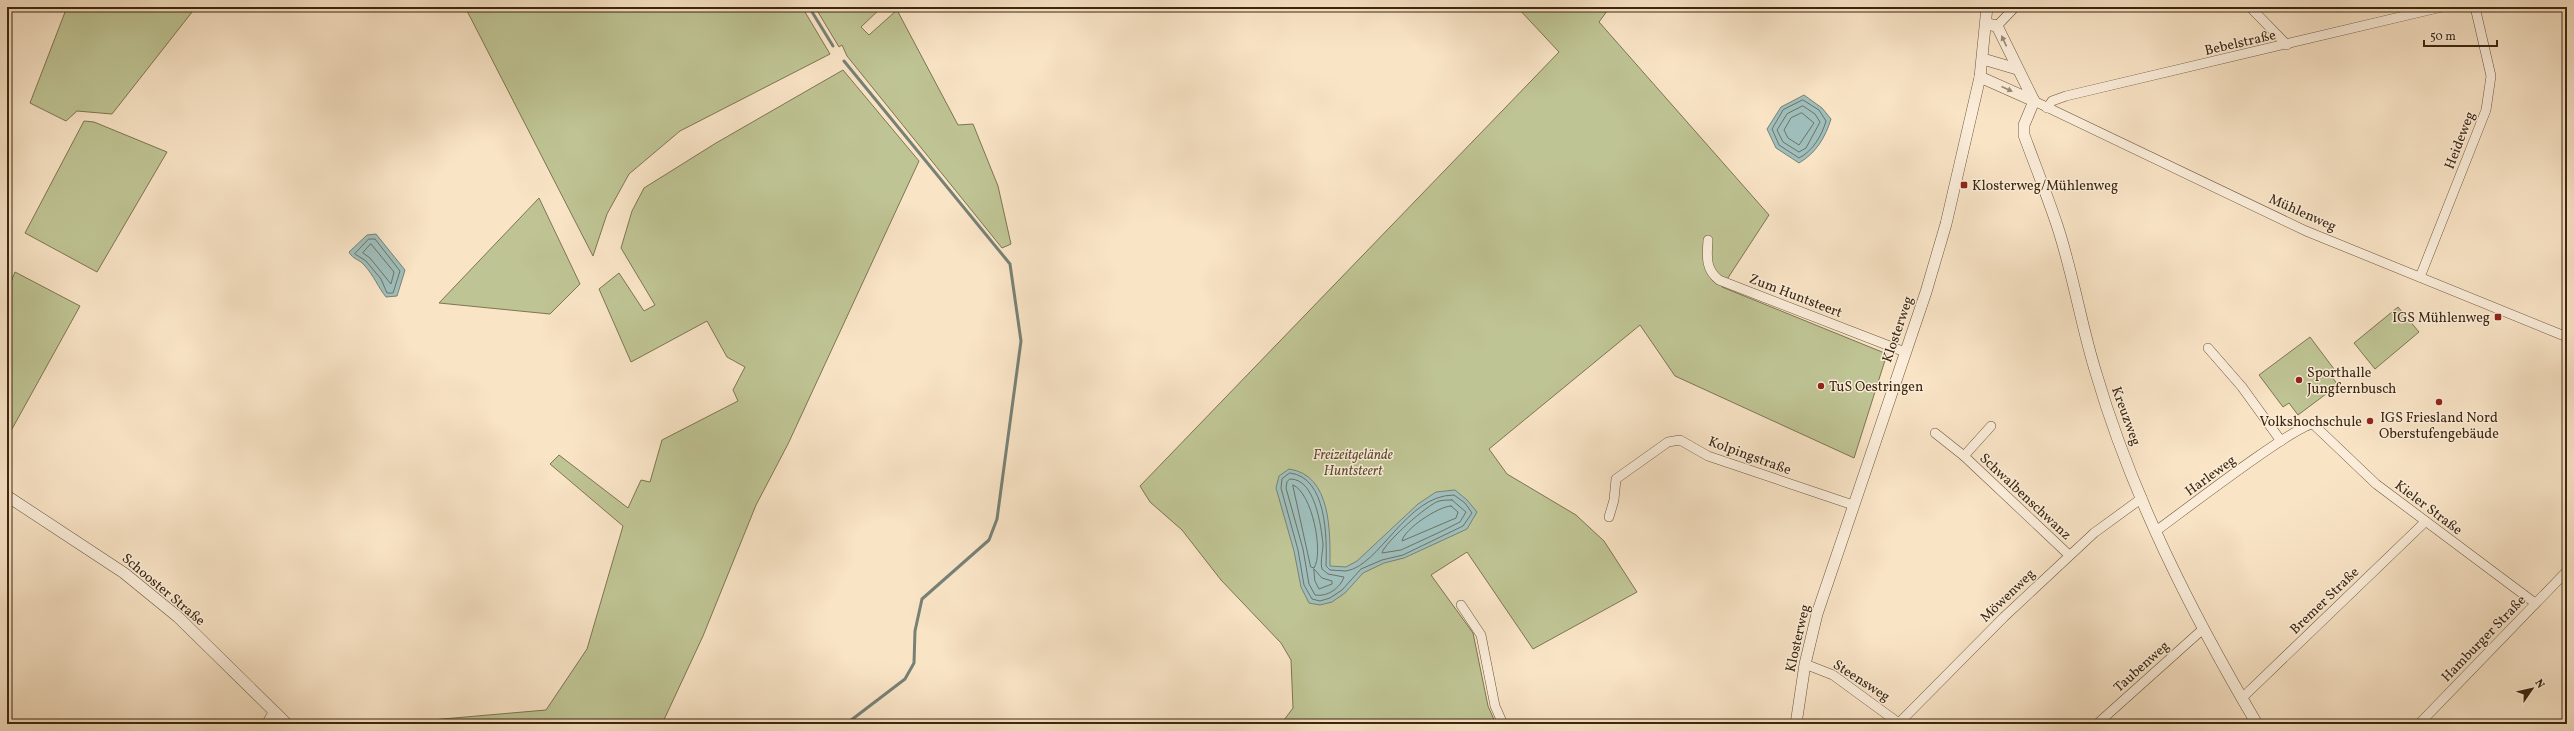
<svg xmlns="http://www.w3.org/2000/svg" width="2574" height="731" font-family="Vollkorn,serif">
  <rect width="100%" height="100%" fill="#f9e4c6"/>
  <filter id="stains"><feTurbulence type="fractalNoise" baseFrequency=".005" numOctaves="4"/><feColorMatrix values="0 0 0 0 .2 0 0 0 0 .09 0 0 0 0 .02 0 0 0 .5 -.17"/></filter>
  <radialGradient id="worn" r=".72"><stop offset=".6" stop-color="#630" stop-opacity="0"/><stop offset="1" stop-color="#630" stop-opacity=".3"/></radialGradient>
  <g fill="#bfc494" stroke="#7e7551">
    <polygon points="67,7 196,7 112,114 77,111 66,121 30,103"/>
    <polygon points="465,7 802,7 830,54 680,131 629,174 607,214 593,256"/>
    <polygon points="815,7 882,7 861,27 869,35 897,10 958,125 973,124 998,186 1011,244 1002,248 847,56 842,45 839,47"/>
    <polygon points="1517,7 1610,7 1599,22 1769,215 1722,287 1887,354 1854,458 1675,376 1640,325 1489,449 1507,474 1576,515 1604,541 1637,592 1533,649 1467,552 1431,575 1473,633 1488,706 1496,724 1287,724 1284,720 1293,708 1291,660 1281,643 1221,580 1182,530 1150,502 1140,486 1559,52"/>
    <polygon points="843,70 919,161 788,444 756,505 703,636 662,724 385,724 546,710 587,649 623,526 550,464 559,455 628,508 641,480 650,482 662,440 738,401 733,390 745,367 727,357 707,321 631,362 599,289 619,273 644,311 655,305 621,248 632,211 644,188 716,143"/>
    <polygon points="84,121 94,122 167,152 97,272 25,233"/>
    <polygon points="539,198 580,284 550,314 439,303"/>
    <polygon points="15,272 80,306 7,438 7,291"/>
    <polygon points="2398,307 2419,332 2375,369 2354,343"/>
    <polygon points="2310,337 2334,369 2329,373 2338,385 2298,415 2289,403 2283,407 2259,375"/>
  </g>
  <g fill="#9fbebb" stroke="#778176">
    <path d="M1804,95L1822,108L1831,119C1825,138 1816,153 1799,163L1776,148L1767,129L1781,107Z"/>
    <path d="M376,234L405,270L397,296L386,297C378,287 374,276 365,266C360,259 353,260 349,252L367,235Z"/>
    <path d="M1289,469C1332,475 1330,533 1330,566L1346,567L1357,561L1418,504L1436,492L1455,490L1467,500L1477,512L1467,529L1404,558L1384,563L1363,573L1345,593L1332,602L1320,605L1309,603L1301,587L1294,551L1276,488L1279,476Z"/>
  </g>
  <g fill="none" stroke-linecap="round" stroke-linejoin="round">
    <g stroke="#6e7264" stroke-width="1">
      <path d="M1803,100L1819,110L1826,121C1822,135 1813,151 1799,158L1779,145L1772,129L1783,110Z"/>
      <polygon points="1803,106 1815,114 1820,122 1806,148 1799,152 1783,142 1777,130 1787,114"/>
      <polygon points="1802,113 1814,123 1799,145 1788,138 1784,130 1791,118"/>
      <polygon points="369,239 375,239 400,271 393,293 387,293 381,279 366,261 355,254"/>
      <polygon points="371,244 394,272 391,284 370,258 363,253"/>
      <path d="M1290,473C1327,477 1327,538 1326,566L1330,570C1335,570 1341,571 1346,571C1380,566 1406,495 1454,495L1465,503L1472,513L1463,526L1403,555L1382,560L1361,569L1342,590L1330,598L1320,601L1312,599L1304,585L1298,550L1281,488L1282,479Z"/>
      <path d="M1290,479C1315,478 1321,526 1323,544C1323,552 1320,561 1322,569L1328,574L1344,577C1340,588 1328,597 1315,595L1309,584L1303,549L1286,488L1287,482Z"/>
      <path d="M1293,485C1312,492 1324,553 1314,568L1311,567Z"/>
      <path d="M1452,500L1466,512L1460,522L1440,532L1401,550L1382,553C1384,543 1428,504 1439,501C1443,500 1448,500 1452,500Z"/>
      <path d="M1451,506L1458,512L1456,518L1402,541C1404,529 1439,506 1451,506Z"/>
      <polygon points="1314,569 1322,578 1332,581 1332,584 1319,589 1315,581"/>
    </g>
    <g stroke="#778176" stroke-width="3">
      <polyline points="809,7 833,46"/>
      <polyline points="844,61 1010,264 1021,341 997,519 989,540 922,599 915,631 914,663 905,679 846,724"/>
    </g>
    <defs>
      <g id="minor">
        <polyline points="2250,7 2287,45"/>
        <polyline points="1997,26 2015,7"/>
        <polyline points="2034,101 2306,231 2567,337"/>
        <polyline points="2047,108 2052,101 2066,96 2442,7"/>
        <path d="M1708,240C1707,256 1705,269 1719,280L1905,352"/>
        <polyline points="2420,277 2486,110 2491,76 2475,7"/>
        <polyline points="2208,348 2242,387 2281,441"/>
        <polyline points="1991,426 1964,456 2069,555"/>
        <polyline points="1935,433 1964,456"/>
        <polyline points="1609,517 1614,500 1616,479 1668,442 1680,440 1708,456 1853,505"/>
        <path d="M2156,531C2181,513 2293,426 2313,424L2376,484L2535,603"/>
        <polyline points="1461,605 1481,635 1495,706 1503,724"/>
        <polyline points="1805,664 1833,675 1900,724"/>
        <polyline points="2242,698 2425,522"/>
        <polyline points="1899,723 2004,617 2094,533 2142,498"/>
        <polyline points="266,724 274,711"/>
        <polyline points="2097,724 2203,629"/>
        <polyline points="2419,724 2567,571"/>
      </g>
      <g id="tertiary">
        <polyline points="1987,24 1997,26 2034,101"/>
        <polyline points="1983,59 2017,69"/>
        <polyline points="1980,77 2034,101"/>
        <path d="M2034,101L2024,125V135C2035,165 2047,195 2057,225C2073,273 2081,325 2096,373C2132,496 2192,614 2257,724"/>
        <polyline points="7,496 124,573 178,617 287,724"/>
        <polyline points="1796,724 1805,664 1817,614 1926,292 1946,224 1980,77 1987,7"/>
      </g>
    </defs>
    <use href="#minor" stroke="#6b563c" stroke-width="10"/>
    <use href="#tertiary" stroke="#6b563c" stroke-width="12"/>
    <use href="#minor" stroke="#fbedda" stroke-width="9"/>
    <use href="#tertiary" stroke="#fbedda" stroke-width="11"/>
  </g>
  <defs><path id="oneway-solid" d="M-6-.8H1V-3.2L6.5 0L1 3.2V.8H-6Z"/></defs>
  <g fill="#9c8a74">
    <use href="#oneway-solid" transform="translate(2004 41) rotate(-115)"/>
    <use href="#oneway-solid" transform="translate(2007 89) rotate(24)"/>
  </g>
  <g fill="#8f2418" stroke="#fbedda" stroke-width="1.5">
    <rect x="1960" y="181" width="8" height="8" rx="2"/>
    <rect x="2494" y="313" width="8" height="8" rx="2"/>
    <circle cx="2299" cy="380" r="4"/>
    <circle cx="1821" cy="386" r="4"/>
    <circle cx="2439" cy="402" r="4"/>
    <circle cx="2370" cy="421" r="4"/>
  </g>
  <g text-anchor="middle" stroke-width="3" stroke-linejoin="round" paint-order="stroke">
    <g font-size="14" fill="#3c260e" stroke="#fbedda">
      <text transform="translate(2240 42) rotate(-13)" y="5">Bebelstraße</text>
      <text transform="translate(2459 140) rotate(-69)" y="5">Heideweg</text>
      <text transform="translate(2303 212) rotate(24)" y="5">Mühlenweg</text>
      <text transform="translate(1796 295) rotate(21)" y="5">Zum Huntsteert</text>
      <text transform="translate(1897 329) rotate(-71)" y="5">Klosterweg</text>
      <text transform="translate(2127 416) rotate(70)" y="5">Kreuzweg</text>
      <text transform="translate(1750 455) rotate(20)" y="5">Kolpingstraße</text>
      <text transform="translate(2210 475) rotate(-36)" y="5">Harleweg</text>
      <text transform="translate(2026 496) rotate(43)" y="5">Schwalbenschwanz</text>
      <text transform="translate(2429 507) rotate(37)" y="5">Kieler Straße</text>
      <text transform="translate(164 589) rotate(40)" y="5">Schooster Straße</text>
      <text transform="translate(2007 595) rotate(-44)" y="5">Möwenweg</text>
      <text transform="translate(2324 600) rotate(-44)" y="5">Bremer Straße</text>
      <text transform="translate(1797 638) rotate(-77)" y="5">Klosterweg</text>
      <text transform="translate(2483 638) rotate(-46)" y="5">Hamburger Straße</text>
      <text transform="translate(2141 666) rotate(-42)" y="5">Taubenweg</text>
      <text transform="translate(1862 680) rotate(33)" y="5">Steensweg</text>
    </g>
    <g font-size="14" fill="#3c260e" stroke="#fbedda" text-anchor="start">
      <text x="1972" y="190">Klosterweg/Mühlenweg</text>
      <text x="2490" y="322" text-anchor="end">IGS Mühlenweg</text>
      <text x="2307" y="377">Sporthalle<tspan x="2307" dy="16">Jungfernbusch</tspan></text>
      <text x="1829" y="391">TuS Oestringen</text>
      <text x="2439" y="422" text-anchor="middle">IGS Friesland Nord<tspan x="2439" dy="16">Oberstufengebäude</tspan></text>
      <text x="2362" y="426" text-anchor="end">Volkshochschule</text>
    </g>
    <g font-size="14" font-style="italic" fill="#5d4e30" stroke="#fbedda">
      <text x="1353" y="459">Freizeitgelände<tspan x="1353" dy="16">Huntsteert</tspan></text>
    </g>
  </g>
  <rect width="2574" height="731" fill="none" stroke="#f9e4c6" stroke-width="24"/>
  <rect x="8" y="8" width="2558" height="715" fill="none" stroke="#3c260e" stroke-width="2"/>
  <rect x="12" y="12" width="2550" height="707" fill="none" stroke="#3c260e"/>
  <g transform="translate(2532 689) rotate(56)" stroke="#fbedda" stroke-width="3" paint-order="stroke">
  <path d="M0-3L7 15L0 10L-7 15Z" fill="#3c260e"/>
  <text y="-6" font-size="11" font-weight="bold" text-anchor="middle" fill="#3c260e">N</text>
  </g>
  <path d="M2424 40v6h73v-6" fill="none" stroke="#3c260e" stroke-width="2"/>
  <text x="2430" y="40" font-size="12" fill="#3c260e" stroke="#fbedda" stroke-width="3" paint-order="stroke">50 m</text>
  <rect width="100%" height="100%" filter="url(#stains)"/>
  <rect width="100%" height="100%" fill="url(#worn)"/>
</svg>
